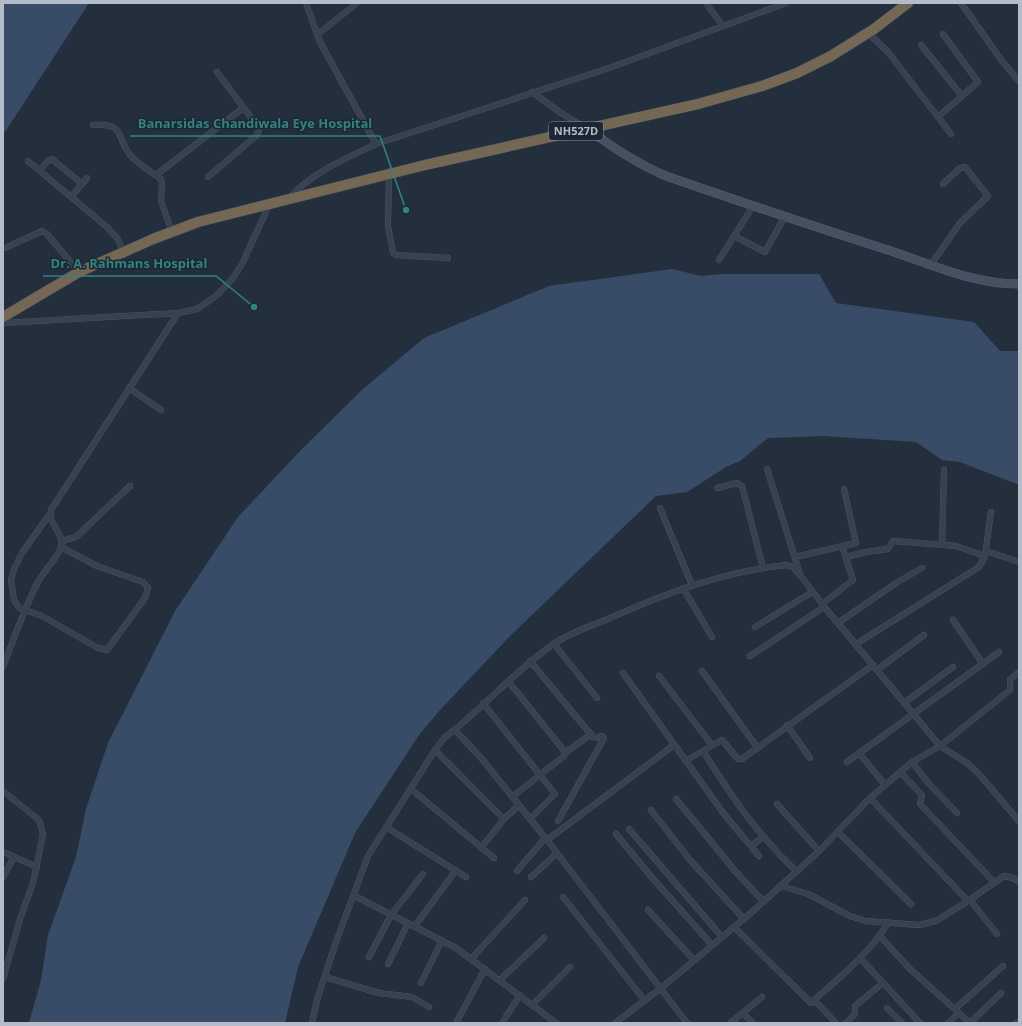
<svg xmlns="http://www.w3.org/2000/svg" width="1022" height="1026" font-family="'Open Sans',sans-serif">
  <rect width="100%" height="100%" fill="#242f3e"/>
  <g fill="#394c67">
    <polygon points="3,3 89,3 3,135"/>
    <polygon points="672,269 701,276 722,274 819,274 836,303 974,322 1000,351 1019,351 1019,485 960,462 942,460 916,442 824,436 768,438 740,461 726,467 687,492 656,496 511,635 440,710 419,735 355,833 298,967 285,1023 29,1023 41,980 48,935 76,857 86,809 108,743 175,611 238,517 299,452 363,389 424,338 549,286"/>
  </g>
  <g fill="none" stroke-linecap="round" stroke-linejoin="round">
    <defs>
      <g id="street">
        <polyline points="306,3 320,42 376,144"/>
        <polyline points="706,3 723,26"/>
        <polyline points="961,3 1002,61 1019,81"/>
        <polyline points="868,33 888,52 951,134"/>
        <polyline points="317,35 357,3"/>
        <polyline points="921,45 962,96"/>
        <polyline points="532,92 561,113 586,128"/>
        <polyline points="938,117 978,82 943,34"/>
        <path d="M93,125C127,123 115,137 131,156C139,165 152,172 161,179L162,183L161,201L172,232"/>
        <polyline points="28,161 107,227 117,238 124,252"/>
        <polyline points="39,170 48,161 52,159 82,184"/>
        <polyline points="389,174 388,226 393,253 397,255 448,258"/>
        <polyline points="156,175 243,108"/>
        <polyline points="208,177 257,135 259,131 258,127 217,72"/>
        <polyline points="71,197 87,178"/>
        <path d="M290,197C312,173 346,158 376,144L609,68L786,3"/>
        <polyline points="734,236 765,252 785,216"/>
        <polyline points="5,248 42,231 47,234 79,272"/>
        <polyline points="719,260 753,206"/>
        <polyline points="930,266 960,223 988,196 965,167 960,168 943,184"/>
        <polyline points="178,313 197,309 216,296 233,278 242,264 270,203"/>
        <path d="M3,323L178,313L51,510C47,524 65,533 61,547C56,561 43,571 37,584C23,611 14,639 3,667"/>
        <polyline points="129,388 161,410"/>
        <polyline points="767,469 800,574"/>
        <polyline points="717,488 737,483 742,486 763,568"/>
        <polyline points="660,508 692,585"/>
        <polyline points="49,515 22,553 14,569 11,580 14,600 19,608 42,616 98,648 107,650 145,598 148,588 143,582 97,566 61,547"/>
        <polyline points="62,541 76,537 130,486"/>
        <polyline points="942,545 944,470"/>
        <polyline points="986,551 1019,562"/>
        <polyline points="795,557 856,543 844,489"/>
        <polyline points="846,557 866,552 888,549 893,541 956,546 985,556"/>
        <polyline points="683,588 712,637"/>
        <polyline points="822,604 853,580 842,546"/>
        <polyline points="953,620 983,664"/>
        <polyline points="838,623 896,583 922,568"/>
        <polyline points="755,627 812,592"/>
        <polyline points="554,644 597,698"/>
        <polyline points="856,644 979,567 985,556 991,512"/>
        <polyline points="750,656 824,607"/>
        <polyline points="530,661 593,737 596,738 602,736 604,738 558,821"/>
        <polyline points="877,670 924,635"/>
        <polyline points="702,671 757,747"/>
        <polyline points="623,673 724,814 759,856"/>
        <polyline points="659,676 712,745"/>
        <polyline points="508,681 565,752 564,756 512,797"/>
        <polyline points="483,703 555,794 530,819"/>
        <polyline points="904,703 953,667"/>
        <polyline points="787,725 810,758"/>
        <polyline points="455,730 482,759 547,840 687,1023"/>
        <polyline points="435,750 504,819"/>
        <path d="M703,751C732,797 756,833 796,871"/>
        <polyline points="565,753 591,734"/>
        <polyline points="859,753 885,785"/>
        <polyline points="685,761 722,740 738,759 742,759 873,665"/>
        <polyline points="847,762 999,652"/>
        <polyline points="912,762 929,784 957,813"/>
        <polyline points="900,772 922,795 920,804 994,882"/>
        <polyline points="411,789 494,858"/>
        <polyline points="3,791 39,820 43,834 33,883 20,919 3,979"/>
        <polyline points="870,798 968,901"/>
        <polyline points="676,799 736,872 763,901"/>
        <polyline points="777,804 819,851"/>
        <polyline points="651,810 690,860 744,919"/>
        <polyline points="386,827 466,877"/>
        <polyline points="629,829 722,937"/>
        <polyline points="838,832 911,904"/>
        <polyline points="616,834 654,880 712,945"/>
        <polyline points="547,840 674,745"/>
        <polyline points="751,846 763,837"/>
        <polyline points="481,848 504,819 518,806"/>
        <polyline points="3,852 37,867"/>
        <polyline points="517,871 545,838"/>
        <polyline points="3,877 14,857"/>
        <polyline points="531,877 557,853"/>
        <polyline points="782,886 808,894 850,916 866,921 919,925 936,921 968,901 1004,876 1013,878 1019,882"/>
        <polyline points="353,895 456,948 556,1023"/>
        <polyline points="563,897 645,1001"/>
        <polyline points="970,900 997,934"/>
        <polyline points="648,910 694,960"/>
        <polyline points="415,926 456,870"/>
        <polyline points="734,927 811,1003 849,969 874,943 889,922"/>
        <polyline points="880,936 909,968 970,1023"/>
        <polyline points="369,957 391,915 423,874"/>
        <polyline points="860,958 920,1023"/>
        <polyline points="471,959 525,900"/>
        <polyline points="388,964 408,923"/>
        <polyline points="325,977 379,993 412,997 429,1007"/>
        <polyline points="500,980 544,938"/>
        <polyline points="421,983 442,940"/>
        <polyline points="815,1001 836,1023"/>
        <polyline points="532,1005 570,967"/>
        <polyline points="887,1008 902,1023"/>
        <polyline points="955,1009 1003,966"/>
        <polyline points="743,1013 753,1023"/>
        <path d="M312,1023L317,1000L336,942L368,856L435,750L444,738C482,709 513,673 552,645C569,633 591,626 610,618C666,593 725,571 787,565L793,567L801,576L822,604L940,746L1010,690V680L1019,672"/>
        <polyline points="456,1023 485,969"/>
        <polyline points="502,1023 520,995"/>
        <polyline points="615,1023 660,989 752,912 819,851 870,798 912,762 940,746 967,763 979,774 1019,821"/>
        <polyline points="730,1023 762,997"/>
        <polyline points="846,1023 855,1014 855,1006 883,983"/>
        <polyline points="948,1023 959,1013"/>
        <polyline points="970,1023 1001,993"/>
        <polyline points="1016,1023 1019,1021"/>
      </g>
      <path id="secondary" d="M588,129C613,148 638,164 666,176C741,202 815,227 891,251C933,265 973,284 1019,284"/>
      <polyline id="highway" points="3,317 79,272 153,239 198,222 425,165 698,104 762,86 797,73 831,56 874,29 908,3"/>
    </defs>
    <use href="#street" stroke="#565f6c" stroke-width="6"/>
    <use href="#secondary" stroke="#565f6c" stroke-width="9"/>
    <use href="#highway" stroke="#434c59" stroke-width="11"/>
    <use href="#street" stroke="#38414e" stroke-width="5.5"/>
    <use href="#secondary" stroke="#465061" stroke-width="8"/>
    <use href="#highway" stroke="#746855" stroke-width="10"/>
  </g>
  <g text-anchor="middle" stroke-width="3" stroke-linejoin="round" paint-order="stroke">
    <rect fill="#1d2633" stroke="#878f9c" stroke-width="1" x="549" y="122" width="54" height="18" rx="3"/>
    <g font-size="11" font-weight="bold" fill="#b4bcc9">
      <text x="576" y="135">NH527D</text>
    </g>
  </g>
  <path fill="none" stroke="#308480" stroke-width="1.5" d="M406 210L380 136H130M254 307L216 276H43"/>
  <g fill="#308480" stroke="#1d2633" stroke-width="1.5">
    <circle cx="406" cy="210" r="4"/>
    <circle cx="254" cy="307" r="4"/>
  </g>
  <g font-size="13" text-anchor="middle" font-weight="bold" fill="#308480" stroke="#1d2633" stroke-width="3" stroke-linejoin="round" paint-order="stroke">
    <text x="255" y="128">Banarsidas Chandiwala Eye Hospital</text>
    <text x="129" y="268">Dr. A. Rahmans Hospital</text>
  </g>
  <rect width="1022" height="1026" fill="none" stroke="#b4bcc9" stroke-width="8"/>
</svg>
